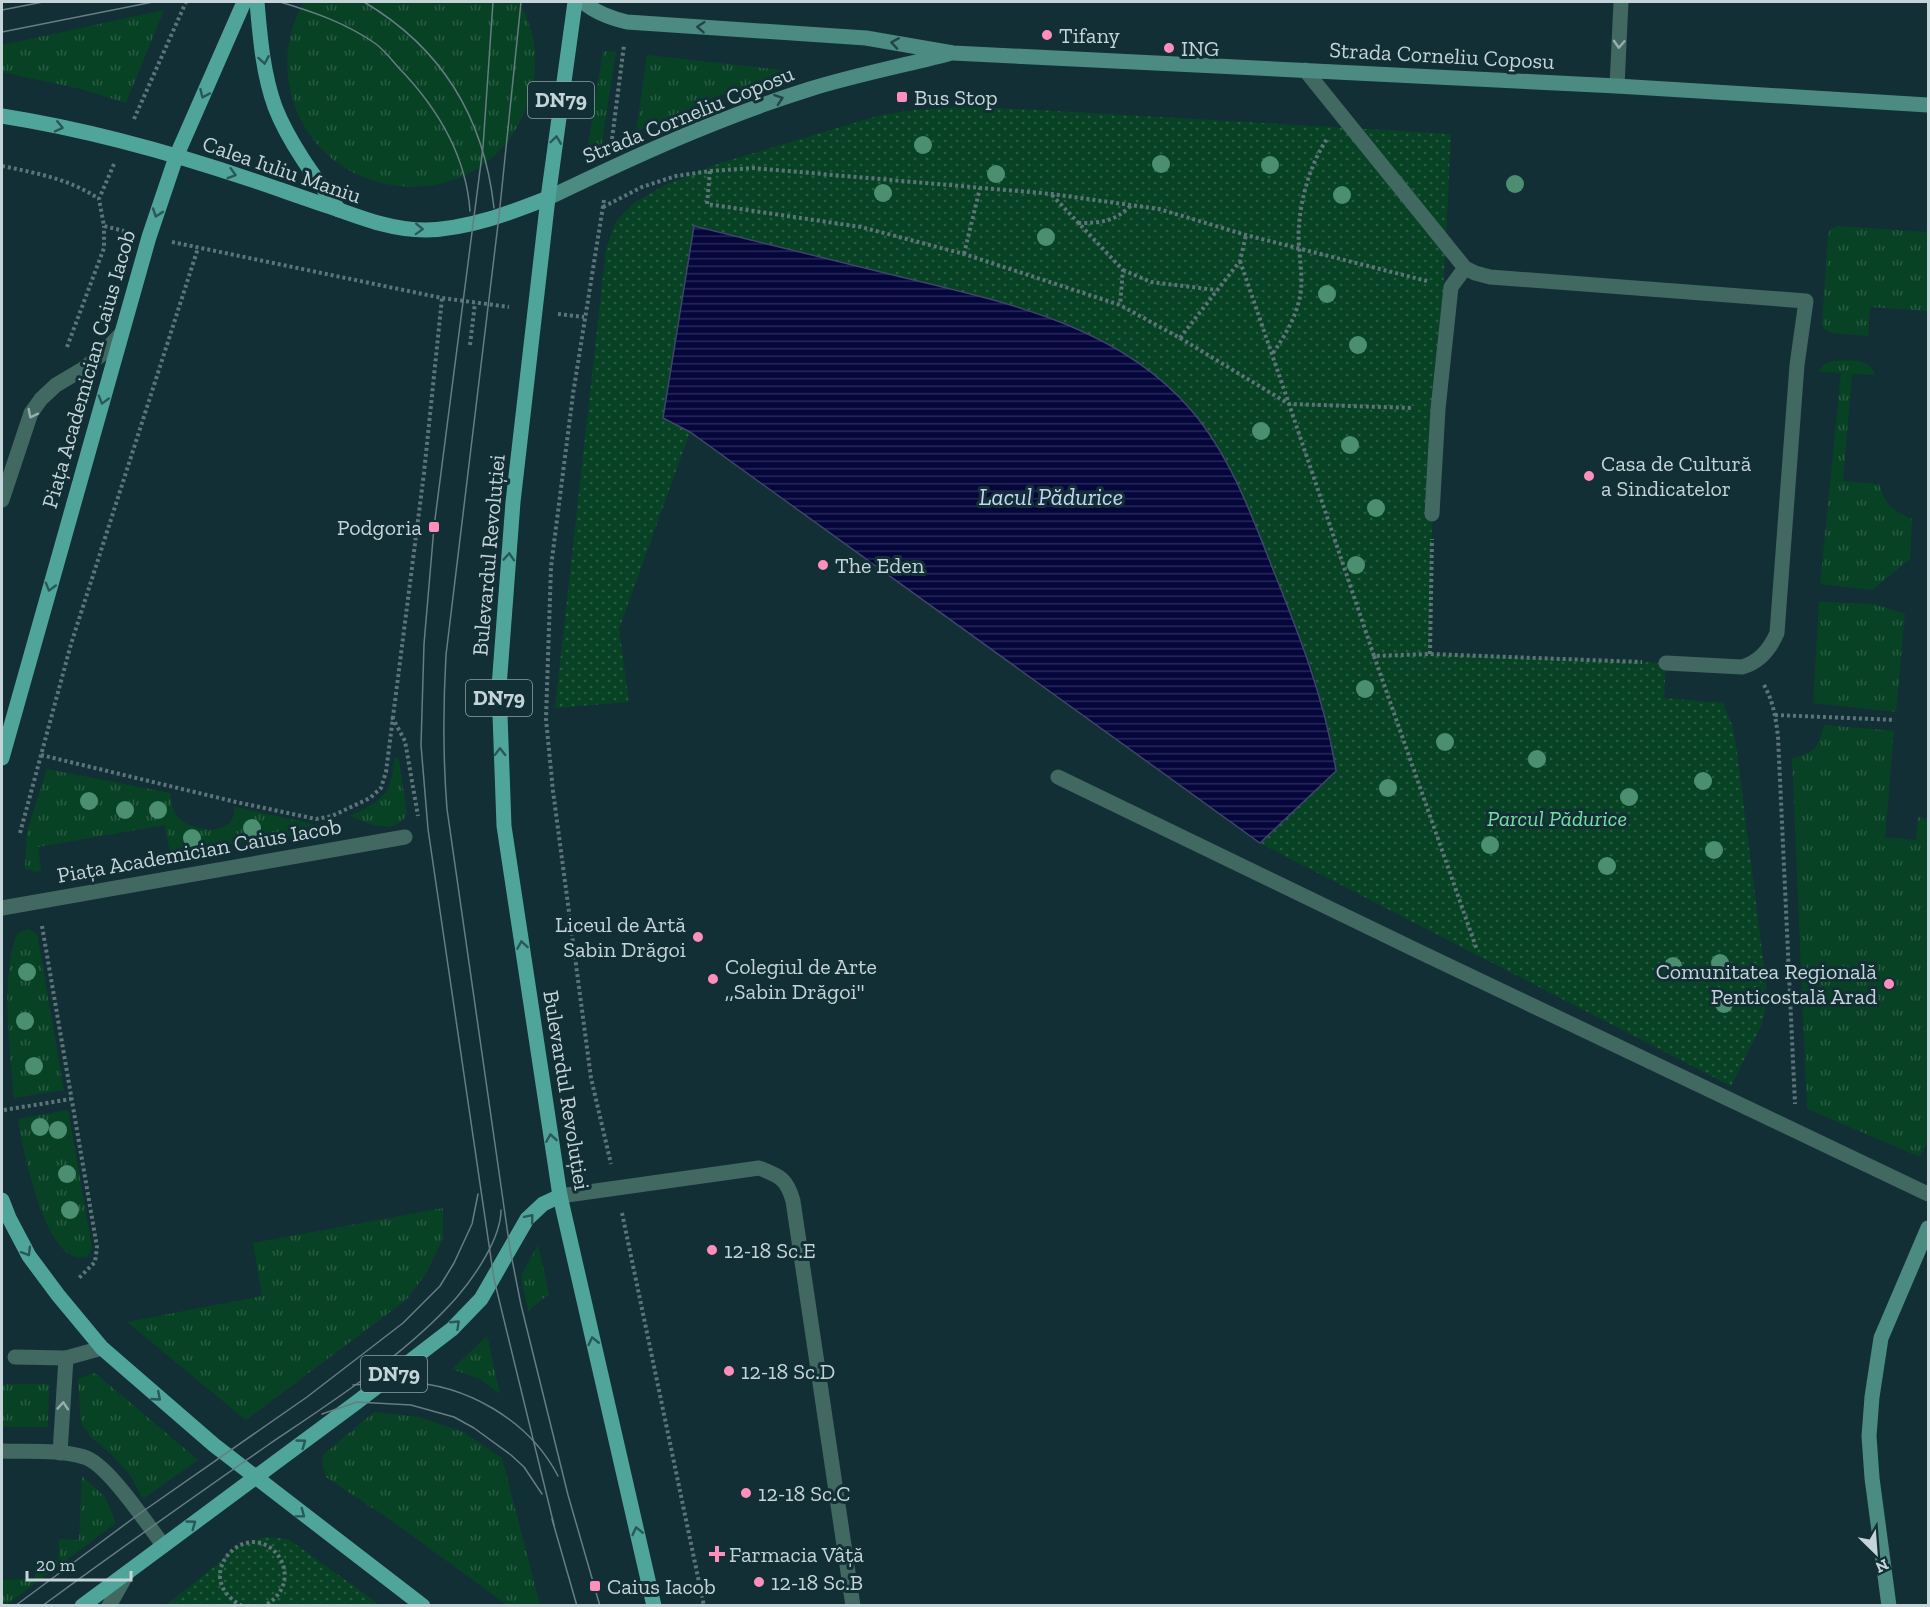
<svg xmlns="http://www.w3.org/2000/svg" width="1930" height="1607" font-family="'Zilla Slab',serif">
  <defs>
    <pattern id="grass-tufts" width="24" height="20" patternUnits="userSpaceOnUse" patternTransform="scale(1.5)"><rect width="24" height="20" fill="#084225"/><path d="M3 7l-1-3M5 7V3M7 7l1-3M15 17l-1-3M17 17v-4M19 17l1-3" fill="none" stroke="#2a5c44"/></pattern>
    <pattern id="park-dots" width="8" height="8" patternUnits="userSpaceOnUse" patternTransform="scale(1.5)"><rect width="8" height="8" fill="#084225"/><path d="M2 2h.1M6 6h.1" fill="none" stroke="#2a5c44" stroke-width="1.8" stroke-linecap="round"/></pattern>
    <pattern id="water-rules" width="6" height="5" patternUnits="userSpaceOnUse" patternTransform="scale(1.5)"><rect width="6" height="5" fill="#05063c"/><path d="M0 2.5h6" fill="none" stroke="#282957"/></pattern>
  </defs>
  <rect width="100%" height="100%" fill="#122f35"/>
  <g fill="url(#grass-tufts)">
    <path d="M304,2H519C537,32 540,69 528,102C487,228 303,208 288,76C285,50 291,24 304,2Z"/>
    <polygon points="164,10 126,103 81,89 2,72 2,45"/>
    <polygon points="603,51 616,52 601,148 587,151"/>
    <polygon points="647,55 791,71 718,96 636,132"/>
    <polygon points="1838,226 1928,232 1928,311 1870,307 1868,336 1831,333 1824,329 1822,322 1828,237 1830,229"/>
    <path d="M1833,361C1848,361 1870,357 1875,375L1852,374L1843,481L1879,484C1885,505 1892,510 1912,519L1910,559L1872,590L1820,584L1841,373L1818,371L1825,364Z"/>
    <polygon points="1819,602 1874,604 1905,614 1896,712 1813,703"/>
    <path d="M1824,725L1894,731L1885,837L1916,840L1918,817L1928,819V1140L1920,1157L1807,1109L1792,758C1814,754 1820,746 1824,725Z"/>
    <path d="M397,757L399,760L407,814C395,836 368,824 350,816C381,801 392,796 394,759Z"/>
    <path d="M47,769L170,793C171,802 172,810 178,817C188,829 220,836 231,821C234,817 234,812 235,807L336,829L170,853L165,825L38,847L41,870L37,872L25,869L27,831Z"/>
    <path d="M28,929L37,934L64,1090L14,1098C10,1051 0,979 17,934Z"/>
    <path d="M68,1110L92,1248L87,1257C81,1258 74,1258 69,1254C41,1235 23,1151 18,1119Z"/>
    <polygon points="443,1208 443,1238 426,1274 406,1300 246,1420 127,1322 262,1296 253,1243"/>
    <polygon points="538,1245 549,1294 528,1311 521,1276"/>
    <polygon points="487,1336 500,1394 480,1379 452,1369"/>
    <polygon points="95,1373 198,1460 143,1499 130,1475 110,1453 91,1437 81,1423 78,1379"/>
    <polygon points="2,1384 49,1384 48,1427 2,1427"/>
    <polygon points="374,1412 419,1417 463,1432 502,1458 540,1605 507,1605 392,1521 326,1477 322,1464 323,1455"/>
    <polygon points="82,1476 105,1497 116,1523 6,1605 2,1605 2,1580 35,1579 35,1560 59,1560 59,1539 79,1540"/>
  </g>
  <g fill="url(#park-dots)">
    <polygon points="968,106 1451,134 1432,514 1430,654 1666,663 1664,698 1723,703 1732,725 1736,745 1766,982 1766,1006 1762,1024 1731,1086 1260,843 1336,771 1331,739 1313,671 1258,531 1190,408 1166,386 1140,365 663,418 690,432 619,629 629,702 555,708 606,249 616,221 634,203 665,185 720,163 881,115 915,110"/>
    <polygon points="265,1537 288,1539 380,1605 166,1605 218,1564 231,1551 240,1545"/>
  </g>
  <path fill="url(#water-rules)" stroke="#3e446b" stroke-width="1.5" d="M694,226C759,242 824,258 889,274C995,300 1116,322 1191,410C1229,454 1251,513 1272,567C1299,634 1325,700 1336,771L1260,843L690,432L663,418Z"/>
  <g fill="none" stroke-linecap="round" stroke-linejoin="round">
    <g stroke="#5d7479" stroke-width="4" stroke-dasharray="3 3" stroke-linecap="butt">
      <polyline points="134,119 186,2"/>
      <polyline points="612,139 624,45"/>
      <polyline points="114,164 99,199 104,226 124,231"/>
      <path d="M2,166C36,173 70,179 99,199"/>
      <polyline points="710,171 753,168 1052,194 1159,209 1246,235 1427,281"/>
      <polyline points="1052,195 1123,270 1120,305"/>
      <polyline points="604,200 573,394 551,567 546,719 553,791 591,1078 611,1164"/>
      <polyline points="603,207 642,187 676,176 710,171 707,204 861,227 964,254 1120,305 1180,338 1289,404 1374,656 1430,654 1642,662"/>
      <path d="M1078,223C1100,223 1115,222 1131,205"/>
      <polyline points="172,242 442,298 509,307"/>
      <polyline points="964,254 980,188"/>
      <polyline points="1240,261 1289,404 1413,408"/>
      <polyline points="1123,270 1151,282 1216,290"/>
      <polyline points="558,314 584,317"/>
      <polyline points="1180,338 1240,261 1246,235"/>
      <polyline points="470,345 475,303"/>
      <polyline points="67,347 104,248 104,226"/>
      <path d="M1273,353C1286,334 1298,314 1301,290C1303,269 1297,247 1299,226C1301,196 1311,163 1327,139"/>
      <polyline points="1430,654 1432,539"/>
      <polyline points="1374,656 1477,950"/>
      <path d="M1764,685C1773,701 1776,718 1778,737L1795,1104"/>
      <polyline points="1775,715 1895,720"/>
      <polyline points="392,717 405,741 418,816"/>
      <polyline points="41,755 236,802 316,819 332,816 370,798 381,788 386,772 424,473 442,298"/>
      <polyline points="20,833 71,644 198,248"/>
      <polyline points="42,926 97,1247 95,1262 79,1278"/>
      <polyline points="4,1110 71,1099"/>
      <polyline points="622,1213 704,1606"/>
      <path d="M242,1606C229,1599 219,1588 220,1573C221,1564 226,1555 234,1549C270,1522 310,1581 264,1606"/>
    </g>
    <g stroke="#426862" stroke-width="15">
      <path d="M1305,70L1465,268L1475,273L1490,277L1806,301L1797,365L1777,633C1770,649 1760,662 1742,667L1666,663"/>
      <polyline points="2,500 31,413 41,399 56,385 83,369 102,354 121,334"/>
      <polyline points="1432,514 1438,409 1451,287 1465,268"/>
      <polyline points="1058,777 1422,953 1928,1194"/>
      <polyline points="2,908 405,837"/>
      <path d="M560,1196L759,1168C780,1176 787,1179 793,1201L853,1606"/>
      <polyline points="15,1357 66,1358 102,1348"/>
      <path d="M2,1451C28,1452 59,1449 84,1457C107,1463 147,1524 163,1545"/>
      <polyline points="60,1453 66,1358"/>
    </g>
    <polyline stroke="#426862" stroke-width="15" points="1617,86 1621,2"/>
    <polyline stroke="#426862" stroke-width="15" points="109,1606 128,1572"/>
    <g stroke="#4b8b82" stroke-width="15">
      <path d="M583,2C596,13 610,18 627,22L866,38L953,53L1617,86L1928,105"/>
      <path d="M548,198C633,157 720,117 810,89C855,75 902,66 948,54"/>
      <polyline points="1889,1606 1872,1478 1869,1436 1872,1397 1881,1338 1928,1228"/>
    </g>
    <g stroke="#50a59a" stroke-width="15">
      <path d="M257,2C260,37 263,74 275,107C289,143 316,179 339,210"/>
      <polyline points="575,2 548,198 513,502 499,687 504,826 560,1196 654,1606"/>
      <path d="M2,116C85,129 172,153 252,180C279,189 306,199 334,208C364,219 393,230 426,230C468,229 510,213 548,198"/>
      <polyline points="2,758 149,237 176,157 244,2"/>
      <polyline points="2,1200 9,1218 29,1256 58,1295 102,1348 214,1445 423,1606"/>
      <polyline points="82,1606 357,1402 452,1329 481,1299 527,1219 543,1204 560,1196"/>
    </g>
    <g stroke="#667d82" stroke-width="1.5">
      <path d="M280,2C314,12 346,23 376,44C384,50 391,59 398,67C436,106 466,155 470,211"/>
      <path d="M364,2C442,48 484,117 494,208"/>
      <polyline points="493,2 483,147 434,527 424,644 421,745 428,829 494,1279 554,1525"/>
      <path d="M521,2L499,216L446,655C443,707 443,758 447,809L510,1249L521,1305L568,1495L600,1606"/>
      <polyline points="2,10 43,2"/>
      <polyline points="2,32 153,2"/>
      <path d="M353,1385C370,1384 387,1382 404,1382C466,1384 529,1420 558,1476"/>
      <polyline points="322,1414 357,1402 411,1405 454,1417 474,1428 511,1455 524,1467 542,1494"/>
      <polyline points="552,1519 577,1606"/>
      <polyline points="15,1606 139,1514 307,1397 403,1323 440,1286 454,1263 472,1224 478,1194"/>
      <path d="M42,1606C117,1551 192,1498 268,1445C330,1403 407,1354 457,1297C475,1276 501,1238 501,1210"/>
    </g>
  </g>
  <g fill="#4b8f70">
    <circle cx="923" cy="145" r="9"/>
    <circle cx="1161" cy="164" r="9"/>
    <circle cx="1270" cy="165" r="9"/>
    <circle cx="996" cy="174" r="9"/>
    <circle cx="1515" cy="184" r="9"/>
    <circle cx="883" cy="193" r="9"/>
    <circle cx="1342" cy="195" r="9"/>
    <circle cx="1046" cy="237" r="9"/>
    <circle cx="1327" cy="294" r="9"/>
    <circle cx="1358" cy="345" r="9"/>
    <circle cx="1261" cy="431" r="9"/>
    <circle cx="1350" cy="445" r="9"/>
    <circle cx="1376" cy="508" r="9"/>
    <circle cx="1356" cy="565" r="9"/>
    <circle cx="1365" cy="689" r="9"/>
    <circle cx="1445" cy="742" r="9"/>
    <circle cx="1537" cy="759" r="9"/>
    <circle cx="1703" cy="781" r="9"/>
    <circle cx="1388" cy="788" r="9"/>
    <circle cx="1629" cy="797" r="9"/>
    <circle cx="89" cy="801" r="9"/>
    <circle cx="125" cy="810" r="9"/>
    <circle cx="158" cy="810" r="9"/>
    <circle cx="252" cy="828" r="9"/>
    <circle cx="192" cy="838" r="9"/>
    <circle cx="1490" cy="845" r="9"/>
    <circle cx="1714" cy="850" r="9"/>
    <circle cx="1607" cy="866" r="9"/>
    <circle cx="1720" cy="963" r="9"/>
    <circle cx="1673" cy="966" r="9"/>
    <circle cx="27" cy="972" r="9"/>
    <circle cx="1724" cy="1004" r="9"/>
    <circle cx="25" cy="1021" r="9"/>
    <circle cx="34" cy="1066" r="9"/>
    <circle cx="40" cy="1127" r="9"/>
    <circle cx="58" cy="1130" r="9"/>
    <circle cx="67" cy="1174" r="9"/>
    <circle cx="70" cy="1210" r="9"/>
  </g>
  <defs><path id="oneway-chevron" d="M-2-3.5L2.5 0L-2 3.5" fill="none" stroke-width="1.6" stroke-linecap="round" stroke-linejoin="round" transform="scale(1.5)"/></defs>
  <g stroke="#204648">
    <use href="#oneway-chevron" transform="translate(701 27) rotate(-176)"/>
    <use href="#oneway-chevron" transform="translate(895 43) rotate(-171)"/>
    <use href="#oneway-chevron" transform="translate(779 99) rotate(-19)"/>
  </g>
  <g stroke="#96aeaf">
    <use href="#oneway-chevron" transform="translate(1619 44) rotate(93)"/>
    <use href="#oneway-chevron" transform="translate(32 414) rotate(117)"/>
    <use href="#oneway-chevron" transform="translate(63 1406) rotate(-86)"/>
  </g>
  <g stroke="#285858">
    <use href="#oneway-chevron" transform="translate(264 60) rotate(80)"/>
    <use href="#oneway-chevron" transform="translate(204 94) rotate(114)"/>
    <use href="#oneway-chevron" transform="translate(59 127) rotate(13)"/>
    <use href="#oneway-chevron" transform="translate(556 140) rotate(-82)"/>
    <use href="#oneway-chevron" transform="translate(232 174) rotate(16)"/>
    <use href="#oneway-chevron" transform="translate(157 213) rotate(109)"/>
    <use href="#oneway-chevron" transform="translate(419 229) rotate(2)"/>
    <use href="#oneway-chevron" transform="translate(103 400) rotate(106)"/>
    <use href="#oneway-chevron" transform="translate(509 557) rotate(-86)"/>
    <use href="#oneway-chevron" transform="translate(50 587) rotate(106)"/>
    <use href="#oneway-chevron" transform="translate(500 752) rotate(-91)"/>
    <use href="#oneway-chevron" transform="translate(522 945) rotate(-99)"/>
    <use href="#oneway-chevron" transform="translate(551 1138) rotate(-99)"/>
    <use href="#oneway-chevron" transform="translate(530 1218) rotate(-50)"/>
    <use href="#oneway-chevron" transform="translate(27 1252) rotate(59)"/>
    <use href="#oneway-chevron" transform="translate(456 1324) rotate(-43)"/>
    <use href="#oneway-chevron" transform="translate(593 1341) rotate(-103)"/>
    <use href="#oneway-chevron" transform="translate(157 1397) rotate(41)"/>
    <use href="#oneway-chevron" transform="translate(302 1443) rotate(-36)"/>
    <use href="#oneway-chevron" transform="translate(301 1514) rotate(37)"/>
    <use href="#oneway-chevron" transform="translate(192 1524) rotate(-36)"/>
    <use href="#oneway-chevron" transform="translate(637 1531) rotate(-103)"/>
  </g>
  <g fill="#fe8ebb" stroke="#122f35" stroke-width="2">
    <circle cx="1047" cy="35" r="6"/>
    <circle cx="1169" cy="48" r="6"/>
    <rect x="896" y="91" width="12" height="12" rx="3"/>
    <circle cx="1589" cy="476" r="6"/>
    <rect x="428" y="521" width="12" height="12" rx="3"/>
    <circle cx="823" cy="565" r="6"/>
    <circle cx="698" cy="937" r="6"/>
    <circle cx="713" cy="979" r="6"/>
    <circle cx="1889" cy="984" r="6"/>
    <circle cx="712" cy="1250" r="6"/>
    <circle cx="729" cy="1371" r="6"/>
    <circle cx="746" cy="1493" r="6"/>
    <path d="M714 1545h6v6h6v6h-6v6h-6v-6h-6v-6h6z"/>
    <circle cx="759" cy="1582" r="6"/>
    <rect x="589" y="1580" width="12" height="12" rx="3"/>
  </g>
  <g text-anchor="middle" stroke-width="6" stroke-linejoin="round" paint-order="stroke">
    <g fill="#122f35" stroke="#8fa2a7" stroke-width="1.5">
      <rect x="528" y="82" width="66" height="36" rx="4.5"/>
      <rect x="466" y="680" width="66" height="36" rx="4.5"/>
      <rect x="361" y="1356" width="66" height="36" rx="4.5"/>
    </g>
    <g font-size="21" font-weight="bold" fill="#c4d4d8">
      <text x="561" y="107">DN79</text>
      <text x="499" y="705">DN79</text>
      <text x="394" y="1381">DN79</text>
    </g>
    <g font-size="22" fill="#c4d4d8" stroke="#122f35" text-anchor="start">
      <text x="1059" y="43">Tifany</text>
      <text x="1181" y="56">ING</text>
      <text x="914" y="105">Bus Stop</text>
      <text x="1601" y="471">Casa de Cultură<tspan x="1601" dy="25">a Sindicatelor</tspan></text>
      <text x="422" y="535" text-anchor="end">Podgoria</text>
      <text x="835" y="573">The Eden</text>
      <text x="686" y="932" text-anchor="end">Liceul de Artă<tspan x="686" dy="25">Sabin Drăgoi</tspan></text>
      <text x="725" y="974">Colegiul de Arte<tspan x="725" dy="25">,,Sabin Drăgoi"</tspan></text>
      <text x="1877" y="979" text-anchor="end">Comunitatea Regională<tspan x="1877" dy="25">Penticostală Arad</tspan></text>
      <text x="724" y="1258">12-18 Sc.E</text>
      <text x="741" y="1379">12-18 Sc.D</text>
      <text x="758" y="1501">12-18 Sc.C</text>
      <text x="729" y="1562">Farmacia Vâță</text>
      <text x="771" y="1590">12-18 Sc.B</text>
      <text x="607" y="1594">Caius Iacob</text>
    </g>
    <g font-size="22" fill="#c4d4d8" stroke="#122f35">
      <text transform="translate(1442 55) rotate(3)" y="8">Strada Corneliu Coposu</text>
      <text transform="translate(688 114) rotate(-22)" y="8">Strada Corneliu Coposu</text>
      <text transform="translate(282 169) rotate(19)" y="8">Calea Iuliu Maniu</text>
      <text transform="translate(88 369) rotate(-74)" y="8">Piața Academician Caius Iacob</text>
      <text transform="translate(488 555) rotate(-85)" y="8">Bulevardul Revoluției</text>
      <text transform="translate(199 850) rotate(-10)" y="8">Piața Academician Caius Iacob</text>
      <text transform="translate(567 1090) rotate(81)" y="8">Bulevardul Revoluției</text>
    </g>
    <g font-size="22" font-style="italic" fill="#79dea1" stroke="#122f35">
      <text x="1557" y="826">Parcul Pădurice</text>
    </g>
    <g font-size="24" font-style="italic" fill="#c7d4f8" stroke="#122f35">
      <text x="1051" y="505">Lacul Pădurice</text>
    </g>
  </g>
  <rect width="1930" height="1607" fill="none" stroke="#c4d4d8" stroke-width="6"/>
  <g transform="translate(1876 1553) rotate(155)" stroke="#122f35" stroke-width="4.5" paint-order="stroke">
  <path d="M0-4.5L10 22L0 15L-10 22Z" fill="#c4d4d8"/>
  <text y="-9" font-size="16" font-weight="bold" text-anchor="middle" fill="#c4d4d8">N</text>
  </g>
  <path d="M27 1571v9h104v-9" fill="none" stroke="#c4d4d8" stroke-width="3"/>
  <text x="36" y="1571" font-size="18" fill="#c4d4d8" stroke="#122f35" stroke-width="4.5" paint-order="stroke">20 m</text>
</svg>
